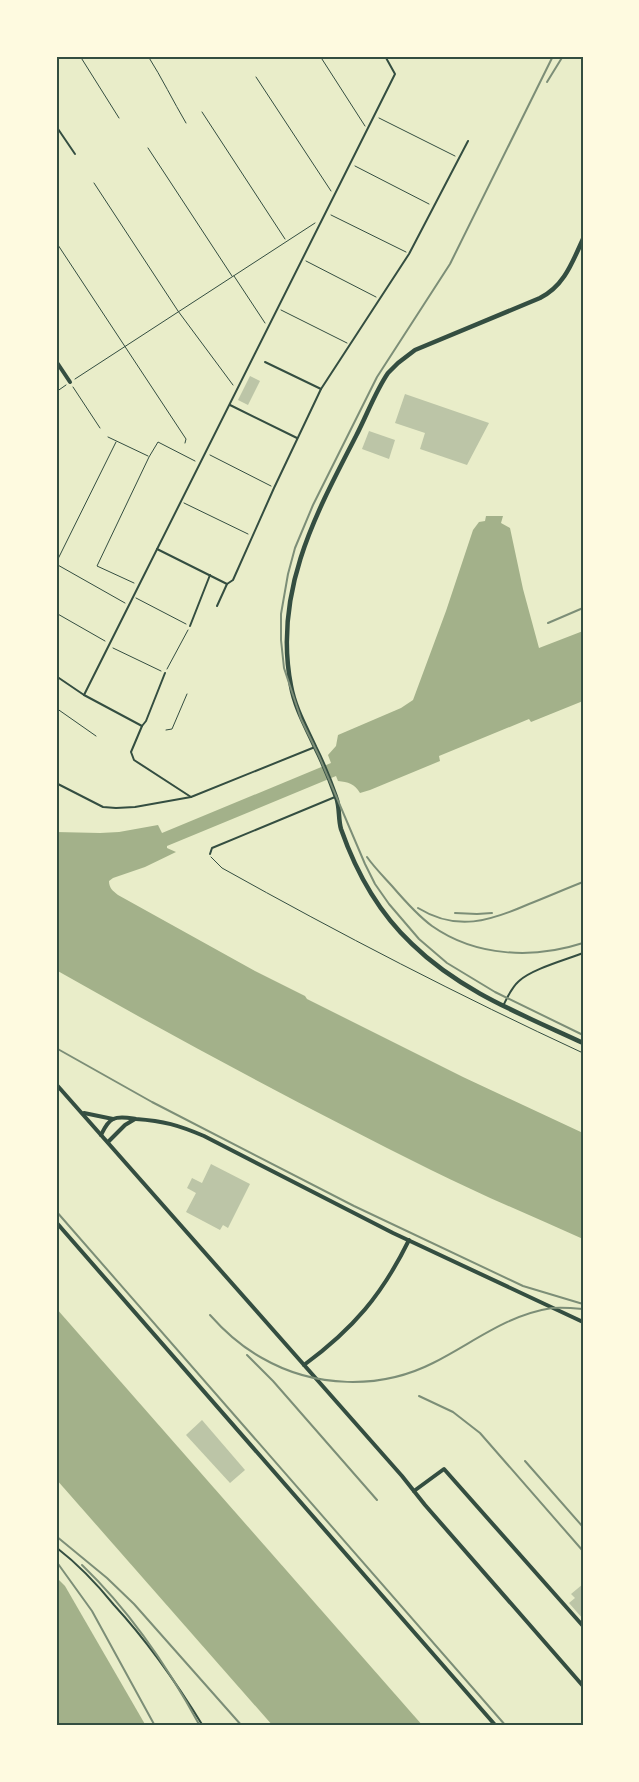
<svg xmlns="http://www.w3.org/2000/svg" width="639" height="1782" font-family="Roboto,sans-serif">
  <rect width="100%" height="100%" fill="#e9edc9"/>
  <g fill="#a3b18a">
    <path d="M486,516H503L501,523L510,528L523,589L539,648L583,631V701L531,722L529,719L439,756L440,761L370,790L360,793C355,784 348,782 338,781L336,776L167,846V848L176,852L145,867L113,878L109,881C109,888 113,891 118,895L255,971L305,996L307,999L463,1077L583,1133V1239C532,1216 481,1195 431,1170C304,1107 179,1040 56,970V832L100,833L119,832L158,825L162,833L331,763L328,755L336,746L338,735L401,708L413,700L446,611L473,530L479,522L485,521Z"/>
    <polygon points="56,1308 423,1726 273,1726 56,1479"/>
    <polygon points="56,1577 65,1586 146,1726 56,1726"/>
  </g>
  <g fill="#bcc5a7">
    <polygon points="250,376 260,381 248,405 238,400"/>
    <polygon points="405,394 489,423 467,465 420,449 425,433 395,423"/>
    <polygon points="369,431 395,440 389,459 362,449"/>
    <polygon points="211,1164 250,1184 228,1228 223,1225 220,1230 186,1212 196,1193 187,1188 192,1178 202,1183"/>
    <polygon points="202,1420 245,1470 230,1483 186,1435"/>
    <polygon points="583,1584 583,1619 569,1603 575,1598 571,1594"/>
  </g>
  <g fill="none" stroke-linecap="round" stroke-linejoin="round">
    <g stroke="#344e41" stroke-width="1">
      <polyline points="80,56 119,118"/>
      <path d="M148,56C162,78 173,101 186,123"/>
      <polyline points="320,56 365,126"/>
      <polyline points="256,77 331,191"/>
      <polyline points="202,112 285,239"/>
      <polyline points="379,118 455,156"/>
      <polyline points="148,148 232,276"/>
      <polyline points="355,166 429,204"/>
      <polyline points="94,183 178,311 233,385"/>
      <polyline points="331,215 406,252"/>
      <polyline points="56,242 186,439 185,443"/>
      <polyline points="306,261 376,297"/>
      <polyline points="234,276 265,323"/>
      <polyline points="281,310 347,343"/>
      <polyline points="75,379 315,223"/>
      <polyline points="73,387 100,428"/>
      <polyline points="56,392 66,385"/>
      <polyline points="108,437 148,456"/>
      <polyline points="210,455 271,486"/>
      <polyline points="184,503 248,534"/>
      <polyline points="56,563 116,442"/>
      <polyline points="56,564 125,603"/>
      <polyline points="134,583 97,566 149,457 158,442 195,461"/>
      <polyline points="136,598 186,624"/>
      <polyline points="56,613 105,641"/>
      <polyline points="113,648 161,671"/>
      <polyline points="167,669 188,630"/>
      <polyline points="56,708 96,736"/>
      <polyline points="166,730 172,729 187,694"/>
      <path d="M211,857L222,868C340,934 460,996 583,1053"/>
    </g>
    <g stroke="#344e41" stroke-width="2">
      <polyline points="56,126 75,154"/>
      <polyline points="265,362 321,389"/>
      <polyline points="230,405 297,438"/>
      <polyline points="157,549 227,584"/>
      <polyline points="217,606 227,584 233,580 274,488 321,389 409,254 468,141"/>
      <polyline points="190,626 210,575"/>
      <polyline points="165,673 146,721 142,726 131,752 134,760 191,797"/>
      <polyline points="56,676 84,695"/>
      <polyline points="142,726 84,695 395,74 385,56"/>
      <polyline points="56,783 103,807 116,808 135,807 191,797 315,747"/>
      <polyline points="210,854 212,848 335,797"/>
      <path d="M504,1004C508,996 512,987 519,981C532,969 565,960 583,953"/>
      <path d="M57,1548C79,1565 97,1584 114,1605C149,1643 176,1682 203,1726"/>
    </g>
    <g stroke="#344e41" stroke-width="4">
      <polyline points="56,361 70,382"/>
      <polyline points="56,1084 402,1476 425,1505 583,1686"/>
      <polyline points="84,1113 113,1119"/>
      <path d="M101,1135C104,1129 107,1122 113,1119C120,1116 129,1118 136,1119C164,1121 178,1125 204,1136L393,1233L583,1322"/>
      <polyline points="108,1142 125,1125 135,1119"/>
      <polyline points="56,1222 496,1726"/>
      <path d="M304,1365C353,1329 382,1295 409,1240"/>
      <polyline points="414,1491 444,1469 583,1626"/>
    </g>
    <path stroke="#344e41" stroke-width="4.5" d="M583,239C572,263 564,286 540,298L415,350L398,363L388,373C375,392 367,415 356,436C315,515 273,593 291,686C295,708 306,727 315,747C323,763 330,780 336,797C340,807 338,819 341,829C356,872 379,913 412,944C460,991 523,1015 583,1043"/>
    <g stroke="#7c8e77" stroke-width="2">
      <polyline points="553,56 450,264 377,377 313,505 295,548 288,574 281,614 281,640 284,668 301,719 319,756 365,864 375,884 389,904 419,939 447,963 495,992 583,1035"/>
      <polyline points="547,82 563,56"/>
      <polyline points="548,623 583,608"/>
      <path d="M367,857C374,867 383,876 392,886C404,900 417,915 432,926C476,957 534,959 583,943"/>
      <path d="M418,908C457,932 490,921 529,904C547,897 565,889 583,882"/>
      <polyline points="455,913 477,914 492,913"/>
      <polyline points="56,1048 152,1102 354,1206 523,1286 583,1304"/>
      <polyline points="56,1211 506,1726"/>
      <path d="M210,1315C225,1332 242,1347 262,1358C314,1388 380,1390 433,1363C473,1343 506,1315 552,1308C562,1307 573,1308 583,1309"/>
      <polyline points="247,1355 273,1381 377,1500"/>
      <polyline points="419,1396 453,1412 480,1433 583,1551"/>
      <polyline points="525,1461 583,1527"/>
      <polyline points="56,1536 107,1578 134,1604 242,1726"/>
      <polyline points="56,1561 92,1611 155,1726"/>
      <path d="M82,1565C131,1612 168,1667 200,1726"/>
    </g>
  </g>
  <rect width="639" height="1782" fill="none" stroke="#fefae0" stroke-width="115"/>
  <rect x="58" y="58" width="524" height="1666" fill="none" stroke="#344e41" stroke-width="2"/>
</svg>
